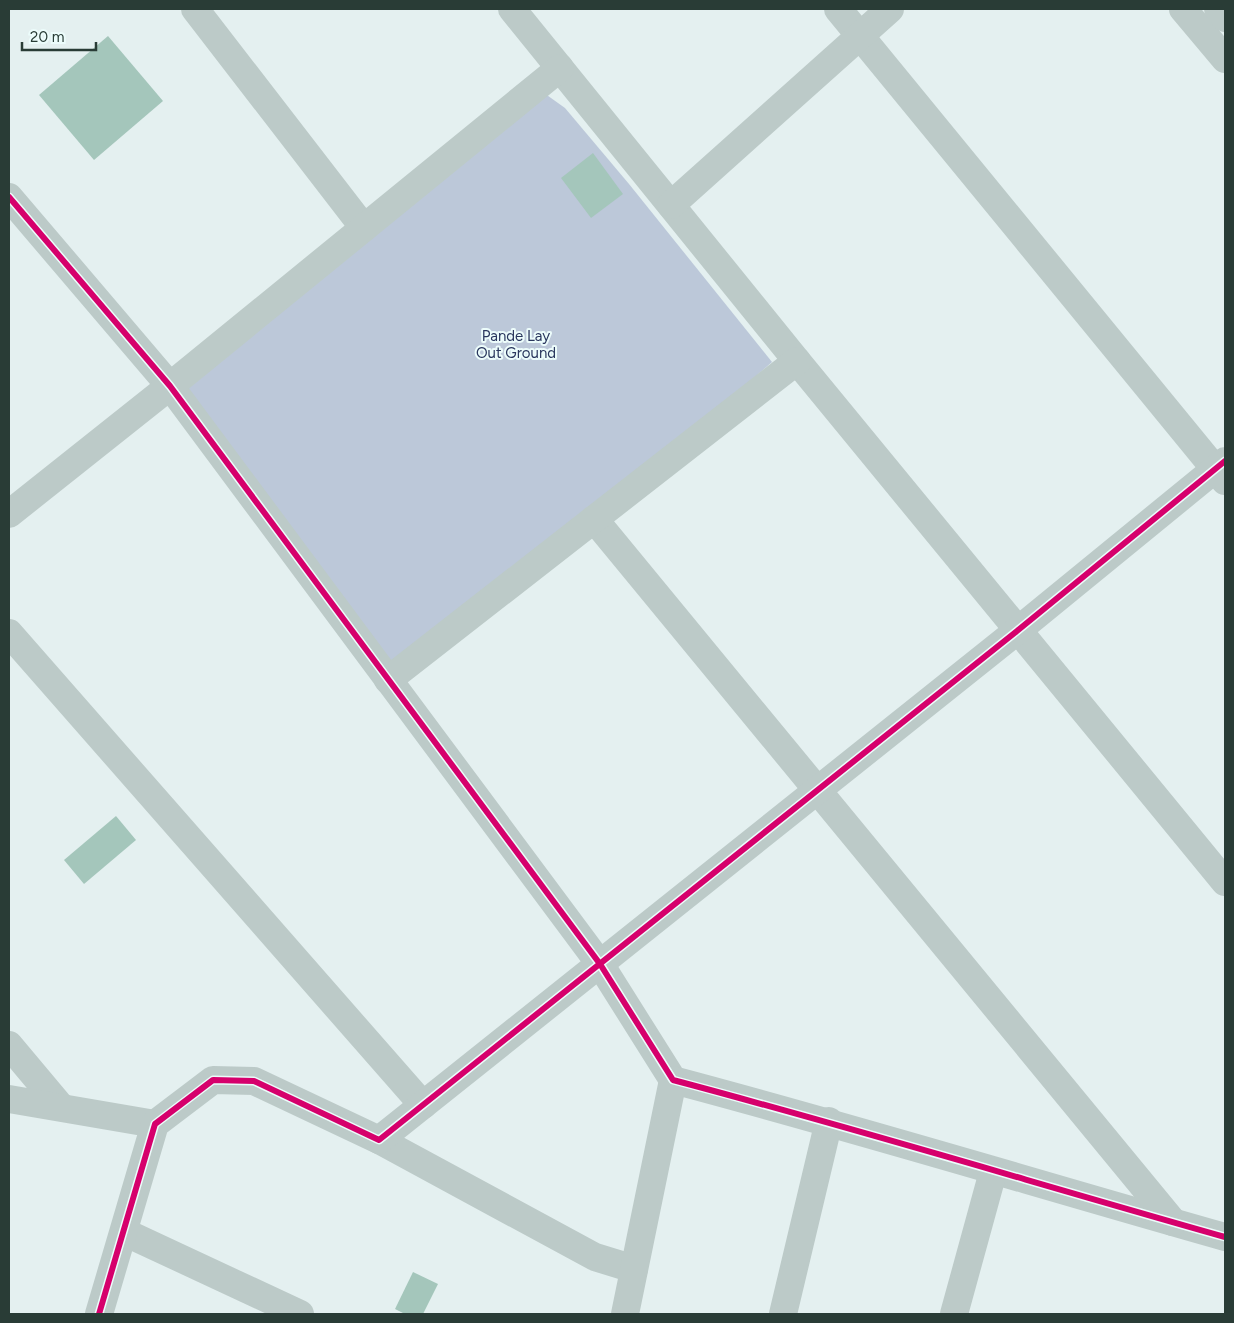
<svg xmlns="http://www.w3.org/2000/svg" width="1234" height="1323" font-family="Figtree,sans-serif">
  <rect width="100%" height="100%" fill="#e4f0f0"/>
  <polygon fill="#bcc8d9" points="544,93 565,108 629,184 772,362 685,438 391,667 185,391"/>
  <g fill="#a4c6bb">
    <polygon points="108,36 163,101 94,160 39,95"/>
    <polygon points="593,153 623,194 591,218 561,178"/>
    <polygon points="116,816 136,840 84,884 64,860"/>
    <polygon points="413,1272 438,1284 423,1314 405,1314 395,1309"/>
  </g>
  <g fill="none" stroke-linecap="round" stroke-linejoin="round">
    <g stroke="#bccac8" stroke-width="28">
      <polyline points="195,9 364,228"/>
      <polyline points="512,9 797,361 1225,882"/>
      <polyline points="838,9 1225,481"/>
      <path d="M9,197L170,386L600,964L673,1080C858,1129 1041,1185 1225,1237"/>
      <polyline points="671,205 890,9"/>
      <polyline points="9,514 170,386 560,68"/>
      <polyline points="594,519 1173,1222"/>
      <polyline points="9,633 423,1105"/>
      <polyline points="388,680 797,361"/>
      <polyline points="9,1045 61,1107"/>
      <polyline points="9,1099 155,1124"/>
      <polyline points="379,1140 595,1257 634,1269"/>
      <polyline points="124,1232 300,1314"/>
      <polyline points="99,1314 155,1124 213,1080 254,1081 379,1140 1017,631 1225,461"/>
      <polyline points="625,1314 673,1080"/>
      <polyline points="783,1314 829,1121"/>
      <polyline points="954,1314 993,1172"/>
    </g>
    <g stroke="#bccac8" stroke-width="28">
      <polyline points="1183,9 1225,59"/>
      <polyline points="1218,9 1225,18"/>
    </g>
    <defs>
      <g id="cycleway">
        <path d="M9,197L170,386L600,964L673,1080C858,1129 1041,1185 1225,1237"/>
        <polyline points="99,1314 155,1124 213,1080 254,1081 379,1140 1017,631 1225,461"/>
      </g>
    </defs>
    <use href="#cycleway" stroke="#ecfcfb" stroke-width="9"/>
    <use href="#cycleway" stroke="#d6006c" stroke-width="6"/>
  </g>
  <g text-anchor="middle" stroke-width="4" stroke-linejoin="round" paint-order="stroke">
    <g font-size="15" fill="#29365d" stroke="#ecfcfb">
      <text x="516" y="341">Pande Lay<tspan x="516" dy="17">Out Ground</tspan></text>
    </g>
  </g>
  <rect width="1234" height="1323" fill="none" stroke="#293c36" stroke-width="20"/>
  <path d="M22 42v8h74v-8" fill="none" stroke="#293c36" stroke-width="2.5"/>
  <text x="30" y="42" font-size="15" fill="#293c36" stroke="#ecfcfb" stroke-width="4" paint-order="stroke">20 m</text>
</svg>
